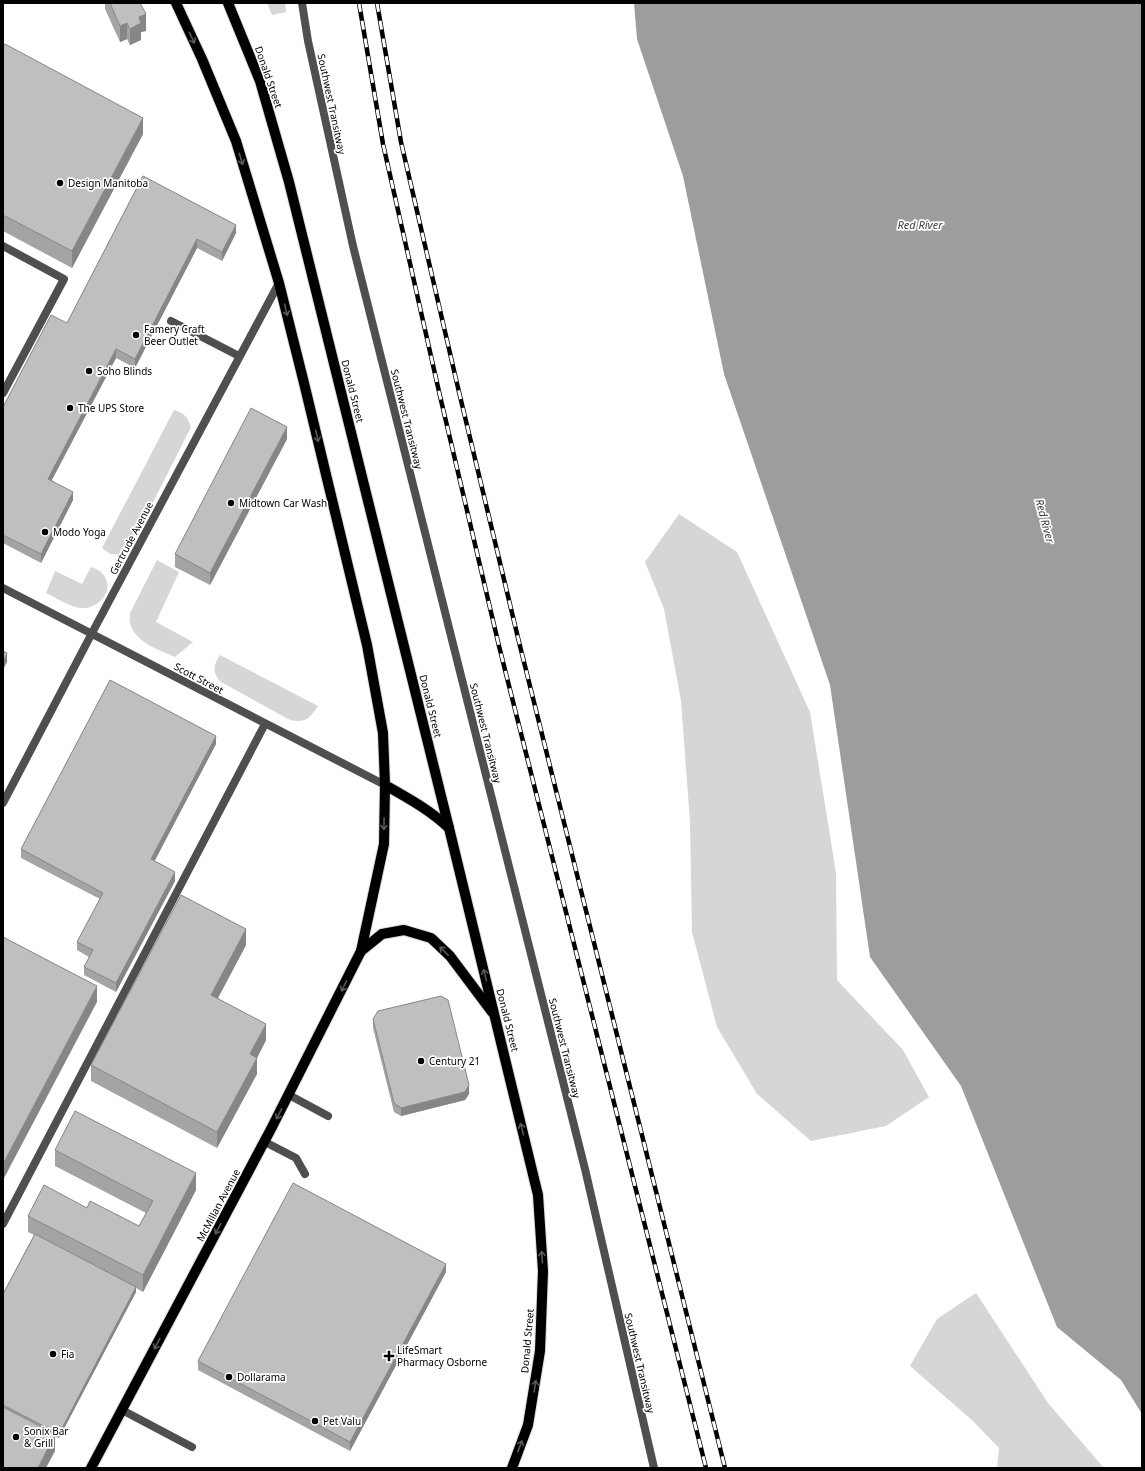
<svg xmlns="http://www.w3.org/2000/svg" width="1145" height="1471" font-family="'Noto Sans',sans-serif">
  <rect width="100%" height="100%" fill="#fff"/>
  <g fill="#d6d6d6">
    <polygon points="267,3 285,3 286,12 272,15"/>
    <path d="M174,410C185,414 187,416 191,427L131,546L123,555L110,554L102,548Z"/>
    <polygon points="679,514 737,552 810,712 836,873 837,980 903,1050 929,1097 886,1126 811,1141 757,1094 717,1027 692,932 690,822 681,701 664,609 645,562"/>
    <path d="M157,560L179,572L156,622L193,642L175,657C160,650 135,643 130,623C129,620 130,616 130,613Z"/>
    <path d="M91,567C94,568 99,570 102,573C117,589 99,610 80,608C68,606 57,598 46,593L55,571L82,584Z"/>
    <path d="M220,655L318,706C309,719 306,723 290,720L221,682C212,673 213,665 220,655Z"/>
    <polygon points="976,1293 1048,1403 1104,1468 997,1468 999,1448 973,1421 910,1366 937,1319"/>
  </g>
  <polygon fill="#9d9d9d" points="634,3 1142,3 1142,1414 1121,1380 1057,1327 961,1086 870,957 830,685 724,374 683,176 637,39"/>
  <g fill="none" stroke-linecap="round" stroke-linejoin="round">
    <defs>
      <g id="primary">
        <polyline points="228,3 260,81 289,182 449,828 538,1195 543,1271 540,1351 528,1425 512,1468"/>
        <path d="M385,785C408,798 430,810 449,828"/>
        <polyline points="361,951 382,934 404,930 431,938 450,956 492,1012"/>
        <polyline points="91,1468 271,1129 361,951 384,844 385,785 383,733 367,645 304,383 279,283 236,141 202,59 176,3"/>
      </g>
    </defs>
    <use href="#primary" stroke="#dbdbdb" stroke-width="12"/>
    <g stroke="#4f4f4f" stroke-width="8">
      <polyline points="302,3 308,41 353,246 585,1169 654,1468"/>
      <polyline points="3,246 64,279 3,393"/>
      <polyline points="171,321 239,356"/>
      <polyline points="289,1095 328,1116"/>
      <polyline points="265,1142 296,1158 305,1174"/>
      <polyline points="3,1224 265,724"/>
      <polyline points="122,1410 192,1447"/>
    </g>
    <g stroke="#4f4f4f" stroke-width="8">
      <path d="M3,588C131,653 257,720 385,785"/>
      <polyline points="3,803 92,633 279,283"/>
    </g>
    <use href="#primary" stroke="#000" stroke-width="10"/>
    <defs>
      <g id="rail">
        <polyline points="359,3 383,144 440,396 499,646 706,1468"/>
        <polyline points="377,3 401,142 459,392 519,642 725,1468"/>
      </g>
    </defs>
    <use href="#rail" stroke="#000" stroke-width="4.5"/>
    <use href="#rail" stroke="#fff" stroke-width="3" stroke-dasharray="9" stroke-linecap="butt"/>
  </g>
  <g fill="#a4a4a4">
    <polygon points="105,3 140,3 146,31 141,32 141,40 130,45 127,39 120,42 105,9"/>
    <polygon points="3,47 143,134 72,268 3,231"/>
    <polygon points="143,176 236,233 222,261 197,248 135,368 116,358 52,480 73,500 41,563 3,543 3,407 67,323"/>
    <polygon points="287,439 210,585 175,567 175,554"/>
    <polygon points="216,744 154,861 175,881 116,992 84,975 84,967 89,957 77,950 77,942 100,899 21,858 21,849"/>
    <polygon points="246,945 218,998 266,1040 257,1058 257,1074 217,1148 91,1081 91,1065"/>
    <polygon points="373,1019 469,1094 465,1100 401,1116 394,1112 373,1028"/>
    <polygon points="55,1150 196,1190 143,1292 136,1288 136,1292 59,1438 55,1437 55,1451 3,1468 3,1294 34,1235 28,1232 28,1216 87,1208 139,1226 146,1213 55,1166"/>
    <polygon points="446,1272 350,1451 198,1370 198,1361"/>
  </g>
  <g fill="#868686">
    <polygon points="146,14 146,31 141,32 141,40 130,45 130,29 139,17"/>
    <polygon points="127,23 127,39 120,42 120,26"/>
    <polygon points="143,118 143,134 72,268 72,251"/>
    <polygon points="236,225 236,233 222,261 222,252"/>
    <polygon points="197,239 197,248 135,368 135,359"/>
    <polygon points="116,349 116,358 48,487 48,479"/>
    <polygon points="287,427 287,439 210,585 210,573"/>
    <polygon points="73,492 73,500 41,563 41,554"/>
    <polygon points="7,653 7,662 3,670 3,662"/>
    <polygon points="216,736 216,744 151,868 151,859"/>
    <polygon points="175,872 175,881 116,992 116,983"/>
    <polygon points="246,929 246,945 211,1011 211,995"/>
    <polygon points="97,986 97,1002 3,1180 3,1164"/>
    <polygon points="266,1024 266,1040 257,1058 257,1074 217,1148 217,1132 250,1054"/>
    <polygon points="469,1085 469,1094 465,1100 401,1116 401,1108"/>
    <polygon points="196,1173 196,1190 143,1292 143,1275"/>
    <polygon points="446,1264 446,1272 350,1451 350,1442"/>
    <polygon points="136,1287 136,1292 59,1438 59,1434"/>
    <polygon points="55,1434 55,1451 46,1468 38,1468"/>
  </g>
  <g fill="#bfbfbf" stroke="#868686">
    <polygon points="110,3 140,3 146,14 139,17 141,23 130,29 127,23 120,26"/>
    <polygon points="5,44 143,118 72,251 3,215 3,47"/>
    <polygon points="143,176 236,225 222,252 197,239 135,359 116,349 48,479 73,492 41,554 3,535 3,407 51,315 67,323"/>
    <polygon points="251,408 287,427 210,573 175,554"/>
    <polygon points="3,651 7,653 3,662"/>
    <polygon points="110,680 216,736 151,859 175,872 116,983 84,967 93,950 77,942 103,893 21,849"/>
    <polygon points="181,895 246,929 211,995 266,1024 250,1054 257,1058 217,1132 91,1065"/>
    <polygon points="3,937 97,986 3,1164"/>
    <polygon points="441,996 448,1000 469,1085 465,1092 401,1108 394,1103 373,1019 378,1011"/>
    <polygon points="75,1111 196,1173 143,1275 28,1216 44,1185 87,1208 90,1201 139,1226 153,1201 55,1150"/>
    <polygon points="293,1183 446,1264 350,1442 198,1361"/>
    <polygon points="35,1234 136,1287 59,1434 3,1405 3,1294"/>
    <polygon points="3,1407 55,1434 38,1468 3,1468"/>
  </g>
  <defs><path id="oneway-shaft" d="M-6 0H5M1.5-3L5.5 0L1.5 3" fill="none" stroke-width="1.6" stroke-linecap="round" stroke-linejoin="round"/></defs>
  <g stroke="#595959">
    <use href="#oneway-shaft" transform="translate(192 38) rotate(65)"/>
    <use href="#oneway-shaft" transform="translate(241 159) rotate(73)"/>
    <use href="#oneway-shaft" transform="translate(286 310) rotate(76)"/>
    <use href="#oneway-shaft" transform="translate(317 436) rotate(77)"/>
    <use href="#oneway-shaft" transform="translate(384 824) rotate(91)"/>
    <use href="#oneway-shaft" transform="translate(444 951) rotate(-135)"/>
    <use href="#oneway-shaft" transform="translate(485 975) rotate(-104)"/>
    <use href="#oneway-shaft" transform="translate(344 986) rotate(116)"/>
    <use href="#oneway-shaft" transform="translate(279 1114) rotate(117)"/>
    <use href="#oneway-shaft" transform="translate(522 1129) rotate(-104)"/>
    <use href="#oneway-shaft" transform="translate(218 1229) rotate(118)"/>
    <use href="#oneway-shaft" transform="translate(542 1257) rotate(-94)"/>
    <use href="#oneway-shaft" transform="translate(157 1344) rotate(118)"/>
    <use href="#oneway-shaft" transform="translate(535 1386) rotate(-81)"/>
    <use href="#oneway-shaft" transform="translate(520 1446) rotate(-70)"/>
  </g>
  <g fill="#000" stroke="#fff" stroke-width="1.5">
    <circle cx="60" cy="183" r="4"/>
    <circle cx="136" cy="335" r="4"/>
    <circle cx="89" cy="371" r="4"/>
    <circle cx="70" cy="408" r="4"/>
    <circle cx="231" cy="503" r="4"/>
    <circle cx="45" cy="532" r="4"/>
    <circle cx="421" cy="1061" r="4"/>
    <circle cx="53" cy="1354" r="4"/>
    <path d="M387 1350h4v4h4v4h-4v4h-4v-4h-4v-4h4z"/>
    <circle cx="229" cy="1377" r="4"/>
    <circle cx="315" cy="1421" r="4"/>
    <circle cx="16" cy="1437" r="4"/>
  </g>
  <g text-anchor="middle" stroke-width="3.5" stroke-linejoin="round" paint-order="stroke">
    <g font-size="10" fill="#000" stroke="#fff">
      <text transform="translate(269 77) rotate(71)" y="4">Donald Street</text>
      <text transform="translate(332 104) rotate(78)" y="4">Southwest Transitway</text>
      <text transform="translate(353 391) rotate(76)" y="4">Donald Street</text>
      <text transform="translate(407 419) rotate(76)" y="4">Southwest Transitway</text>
      <text transform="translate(131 538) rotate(-62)" y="4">Gertrude Avenue</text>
      <text transform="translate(199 678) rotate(28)" y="4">Scott Street</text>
      <text transform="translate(431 706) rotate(76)" y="4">Donald Street</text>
      <text transform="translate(486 733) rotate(76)" y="4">Southwest Transitway</text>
      <text transform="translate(508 1020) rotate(76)" y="4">Donald Street</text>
      <text transform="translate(565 1048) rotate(76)" y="4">Southwest Transitway</text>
      <text transform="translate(218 1205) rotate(-62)" y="4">McMillan Avenue</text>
      <text transform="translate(527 1341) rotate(-85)" y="4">Donald Street</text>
      <text transform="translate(640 1363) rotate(77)" y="4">Southwest Transitway</text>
    </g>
    <g font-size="10" fill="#000" stroke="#fff" text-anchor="start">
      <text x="68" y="187">Design Manitoba</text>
      <text x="144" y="333">Famery Craft<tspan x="144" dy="12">Beer Outlet</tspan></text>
      <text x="97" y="375">Soho Blinds</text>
      <text x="78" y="412">The UPS Store</text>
      <text x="239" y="507">Midtown Car Wash</text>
      <text x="53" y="536">Modo Yoga</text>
      <text x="429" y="1065">Century 21</text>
      <text x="397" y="1354">LifeSmart<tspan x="397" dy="12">Pharmacy Osborne</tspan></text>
      <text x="61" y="1358">Fia</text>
      <text x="237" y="1381">Dollarama</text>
      <text x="323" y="1425">Pet Valu</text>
      <text x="24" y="1435">Sonix Bar<tspan x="24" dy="12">&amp; Grill</tspan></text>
    </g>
    <g font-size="11" font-style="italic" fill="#3e3e3e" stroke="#fff">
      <text x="920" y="229">Red River</text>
      <text transform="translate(1045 521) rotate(75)" y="4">Red River</text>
    </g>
  </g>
  <rect width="1145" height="1471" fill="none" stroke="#000000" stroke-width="8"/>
</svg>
